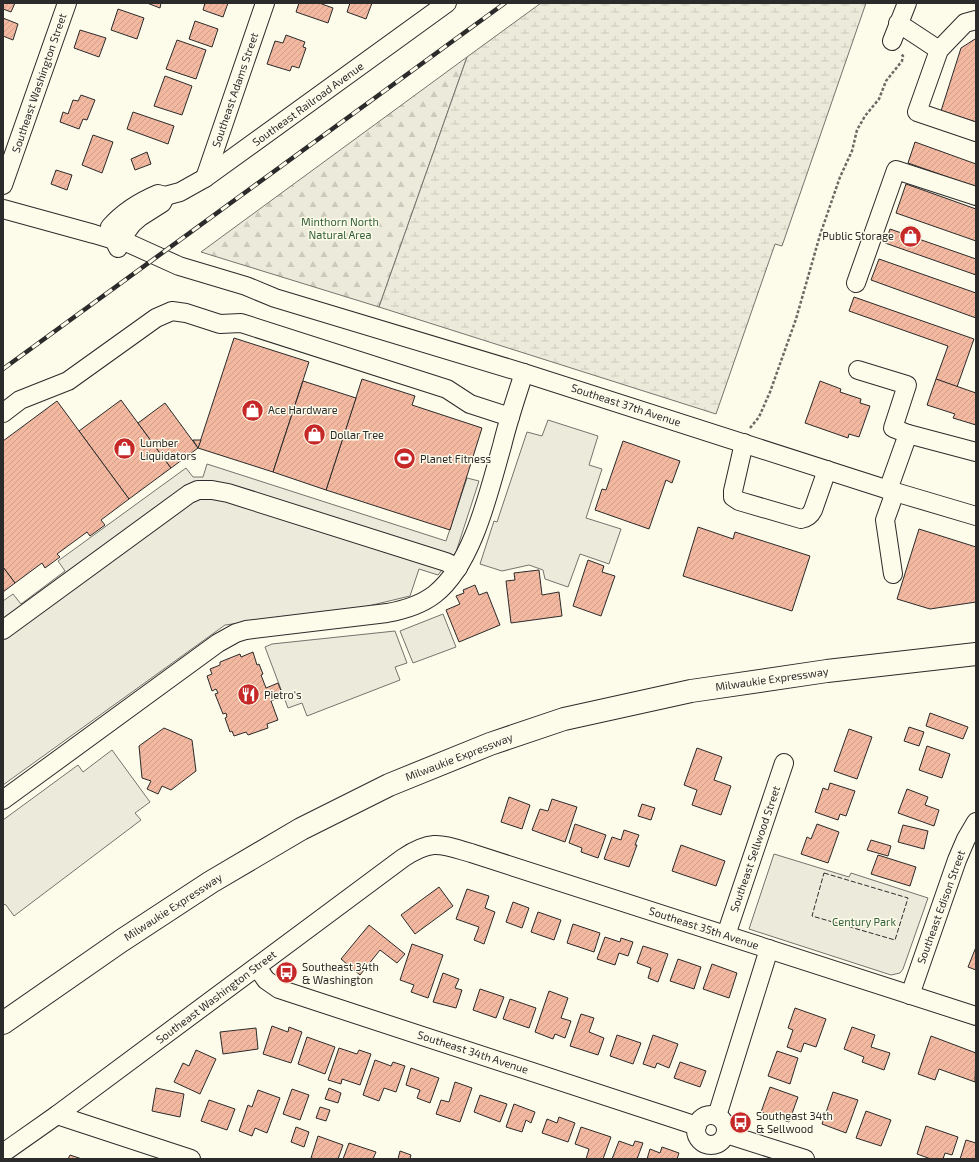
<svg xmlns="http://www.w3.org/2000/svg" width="979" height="1162" font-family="'Exo 2',sans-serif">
  <defs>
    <pattern id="forest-firs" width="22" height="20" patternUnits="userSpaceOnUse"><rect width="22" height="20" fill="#ecebdb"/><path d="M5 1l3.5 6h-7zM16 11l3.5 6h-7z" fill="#cbcabc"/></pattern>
    <pattern id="wetland-marsh" width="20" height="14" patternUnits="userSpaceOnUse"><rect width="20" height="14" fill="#ecebdb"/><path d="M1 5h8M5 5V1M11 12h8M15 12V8" fill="none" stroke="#cbcabc"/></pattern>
    <pattern id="building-hatch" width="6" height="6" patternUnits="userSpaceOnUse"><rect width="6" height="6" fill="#f2b8a0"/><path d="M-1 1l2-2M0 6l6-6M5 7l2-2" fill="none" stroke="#d09e8a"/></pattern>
  </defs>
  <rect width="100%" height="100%" fill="#fdfbea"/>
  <polygon fill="url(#forest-firs)" stroke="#74746e" points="467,57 379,307 201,252"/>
  <polygon fill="url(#wetland-marsh)" stroke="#74746e" points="541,3 866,3 782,246 775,244 716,414 379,307 467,57"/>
  <polygon fill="#ecebdb" stroke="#74746e" points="774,854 849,877 851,873 928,898 903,969 900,973 891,975 749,929"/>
  <g fill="#eceadb" stroke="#74746e">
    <polygon points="548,420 598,436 589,465 602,469 586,518 621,529 609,564 580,554 568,587 545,579 543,570 529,565 502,571 480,564 494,521 497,522 527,432 542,436"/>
    <polygon points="207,464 446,541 467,478 479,481 456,552 438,575 419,569 410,596 364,607 225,625 3,785 3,601 13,594 21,604 65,571 58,561 186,468 193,477 203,477"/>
    <polygon points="443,614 456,647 413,663 400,631"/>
    <polygon points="395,631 407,663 395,667 400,680 307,716 302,703 288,708 265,647 272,644"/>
    <polygon points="112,750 150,802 135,813 141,820 14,916 6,905 3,904 3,820 78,765 83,772"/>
  </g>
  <g fill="url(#building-hatch)" stroke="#2b2b2b">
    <polygon points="3,3 15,3 11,12 3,9"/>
    <polygon points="147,3 161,3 160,8"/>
    <polygon points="205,3 228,3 223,17 203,10"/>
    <polygon points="299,3 319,3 333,8 328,23 296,12"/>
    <polygon points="350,3 372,3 366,19 347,12"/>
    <polygon points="118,9 144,18 137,39 111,30"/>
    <polygon points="3,18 18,24 13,40 3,36"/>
    <polygon points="195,21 218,29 212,47 189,39"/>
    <polygon points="80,30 106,38 99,57 74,48"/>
    <polygon points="286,35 305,42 303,47 306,48 299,68 292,66 290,71 267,64 275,41 283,43"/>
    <polygon points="975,39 976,39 976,122 941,111 961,48"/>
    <polygon points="177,40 206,50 196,79 166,69"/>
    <polygon points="165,76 192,86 182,115 154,106"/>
    <polygon points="81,95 95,100 87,120 83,119 79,129 60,122 63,112 68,114 73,100 78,101"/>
    <polygon points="133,112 174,126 168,144 127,129"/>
    <polygon points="93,135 113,142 102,173 82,165"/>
    <polygon points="915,142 976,164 976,187 908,163"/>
    <polygon points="147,152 151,164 135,170 131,159"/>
    <polygon points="56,170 72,175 67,190 51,184"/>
    <polygon points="906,184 976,209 976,241 896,213"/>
    <polygon points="890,229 976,259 976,275 885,243"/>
    <polygon points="879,259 976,293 976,318 871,280"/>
    <polygon points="854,297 974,339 957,387 936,379 948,346 849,311"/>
    <polygon points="234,338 309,362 273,472 198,448"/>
    <polygon points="362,379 415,396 412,405 482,428 450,530 326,490"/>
    <polygon points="936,379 976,393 976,425 953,418 955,414 927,405"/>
    <polygon points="303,381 356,398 326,490 273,472"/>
    <polygon points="820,381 841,389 840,392 861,399 860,403 870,406 859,437 849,434 848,438 805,423"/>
    <polygon points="121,400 171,468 129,499 79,431"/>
    <polygon points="57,401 129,499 101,520 105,525 90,536 87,532 57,554 60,557 45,568 42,563 15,583 3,567 3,441"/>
    <polygon points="165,403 198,448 171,468 138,423"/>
    <polygon points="193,440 201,440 198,448"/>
    <polygon points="623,441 680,461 672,483 666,480 649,529 595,510 602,489 606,490"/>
    <polygon points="698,527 733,539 735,532 810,556 792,611 683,576"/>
    <polygon points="919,529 976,547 976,602 930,609 897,599"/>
    <polygon points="588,560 604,566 602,572 615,576 601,616 573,606"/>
    <polygon points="3,567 15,583 3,592"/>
    <polygon points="539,570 542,595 559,592 562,616 511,623 506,581 515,580 514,573"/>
    <polygon points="475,585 479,595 487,592 500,625 459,642 446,610 460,604 456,596 464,593 463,590"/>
    <polygon points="253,652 257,665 259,664 263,674 261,675 266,688 278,683 283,696 271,701 278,720 267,724 268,728 248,735 246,732 234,736 232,731 230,732 225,718 227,717 226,713 223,714 215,694 218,693 216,689 212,691 207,676 212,674 210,669 220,665 220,662 240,654 241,657"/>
    <polygon points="930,713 968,727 963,739 926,726"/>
    <polygon points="909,727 924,732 919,746 904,741"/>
    <polygon points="164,728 192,740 196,771 171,790 162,786 158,794 147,789 151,781 142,778 139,746"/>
    <polygon points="849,729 872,737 857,779 834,771"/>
    <polygon points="927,746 950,754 942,778 919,770"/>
    <polygon points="697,748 722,757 714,780 731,786 721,815 692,805 697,790 684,785"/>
    <polygon points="830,783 855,791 846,816 840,814 838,820 815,812 823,788 828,790"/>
    <polygon points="907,789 928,797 925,805 939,810 934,826 898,813"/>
    <polygon points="509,797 530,805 522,829 501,822"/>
    <polygon points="552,799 577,807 565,842 532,830 540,809 548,811"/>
    <polygon points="642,804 655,808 651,820 638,816"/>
    <polygon points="575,824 606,835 598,858 581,852 582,848 569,843"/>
    <polygon points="817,824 839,832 828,863 801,854 807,837 811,839"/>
    <polygon points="903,825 928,831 924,849 898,842"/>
    <polygon points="624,830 639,835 635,845 637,845 629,867 604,859 612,837 621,840"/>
    <polygon points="871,840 891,846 888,856 867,850"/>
    <polygon points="681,845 725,861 716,886 672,871"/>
    <polygon points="878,855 916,867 910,886 871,874"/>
    <polygon points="439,887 453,906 415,934 401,915"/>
    <polygon points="467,889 489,896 485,908 495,912 484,944 474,940 479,927 456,919"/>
    <polygon points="513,902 529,908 522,928 506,922"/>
    <polygon points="538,912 561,920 554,940 531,932"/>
    <polygon points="573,924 600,933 594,952 567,943"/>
    <polygon points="369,925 405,954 397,963 380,950 360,975 341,959"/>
    <polygon points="605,937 620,942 621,938 633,942 628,956 619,953 615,965 597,959"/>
    <polygon points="412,944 443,955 428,998 411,992 414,985 400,980"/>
    <polygon points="643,946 668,954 658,982 648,978 651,968 637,963"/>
    <polygon points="976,947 976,970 968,967"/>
    <polygon points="678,959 701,967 694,989 670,981"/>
    <polygon points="712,964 737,973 729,998 703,989"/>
    <polygon points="443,973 459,979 455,988 462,990 456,1008 433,1002"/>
    <polygon points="480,989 504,997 496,1018 473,1010"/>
    <polygon points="549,991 568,998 561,1018 571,1021 565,1038 555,1034 553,1039 535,1032"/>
    <polygon points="510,999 536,1008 529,1028 503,1019"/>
    <polygon points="795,1008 826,1019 816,1047 804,1043 801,1052 787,1047 793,1030 788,1028"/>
    <polygon points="581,1014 594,1018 589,1032 604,1038 598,1055 570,1046"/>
    <polygon points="272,1026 288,1032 289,1027 302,1032 291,1063 263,1054"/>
    <polygon points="852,1027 875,1035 871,1047 890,1053 884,1070 862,1062 864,1057 844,1049"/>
    <polygon points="256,1028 258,1049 223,1054 220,1032"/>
    <polygon points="617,1035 641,1043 633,1064 610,1056"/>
    <polygon points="653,1035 678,1044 669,1068 657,1063 655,1068 643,1064"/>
    <polygon points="931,1036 976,1053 975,1082 939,1069 935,1080 918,1074"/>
    <polygon points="307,1037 335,1047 325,1074 298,1064"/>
    <polygon points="339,1048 357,1054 359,1050 371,1054 360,1085 342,1079 341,1084 328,1080"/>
    <polygon points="196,1050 216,1059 200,1094 174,1082 183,1063 189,1066"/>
    <polygon points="777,1051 798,1058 790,1084 768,1076"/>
    <polygon points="375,1060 391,1066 393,1062 405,1066 396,1092 384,1088 379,1101 363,1095"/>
    <polygon points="680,1062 706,1071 700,1087 674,1078"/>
    <polygon points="411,1068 439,1078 430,1103 417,1098 420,1090 406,1085"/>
    <polygon points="455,1082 472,1088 460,1122 436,1114 441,1100 449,1102"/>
    <polygon points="770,1087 798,1097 789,1122 761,1112"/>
    <polygon points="156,1088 184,1094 180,1117 152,1111"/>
    <polygon points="329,1088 341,1093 338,1103 325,1099"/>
    <polygon points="292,1089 309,1095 300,1120 283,1114"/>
    <polygon points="258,1090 280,1098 267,1133 255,1128 252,1136 239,1131 248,1105 252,1107"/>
    <polygon points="833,1092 858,1100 846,1133 822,1124"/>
    <polygon points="480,1095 507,1104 500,1122 474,1112"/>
    <polygon points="209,1100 235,1109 227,1130 201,1121"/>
    <polygon points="514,1104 535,1112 531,1123 526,1120 522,1132 506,1127"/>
    <polygon points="320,1107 330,1110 326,1121 316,1118"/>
    <polygon points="866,1111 891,1120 881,1146 856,1138"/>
    <polygon points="559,1117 575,1123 568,1142 542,1133 547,1119 557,1123"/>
    <polygon points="926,1126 958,1137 952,1155 945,1153 943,1159 931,1159 917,1154"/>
    <polygon points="296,1127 309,1132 304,1147 291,1142"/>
    <polygon points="581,1127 611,1137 603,1159 586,1159 589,1149 575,1144"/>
    <polygon points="318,1136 343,1145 338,1159 315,1159 311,1158"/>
    <polygon points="966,1140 976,1143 976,1159 960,1159"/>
    <polygon points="619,1141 633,1146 635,1141 643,1143 637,1159 612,1159"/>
    <polygon points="349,1143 376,1152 373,1159 343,1159"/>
    <polygon points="662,1147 679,1153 677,1159 647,1159 650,1149 660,1153"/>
    <polygon points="400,1151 411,1155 410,1159 398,1159"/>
    <polygon points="70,1155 82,1159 68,1159"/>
  </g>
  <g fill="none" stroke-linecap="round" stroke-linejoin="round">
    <defs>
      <g id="minor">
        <polyline points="976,20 965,23 939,50 917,112 976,132"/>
        <polyline points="898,23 939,50"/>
        <polyline points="892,41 907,3"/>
        <polyline points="205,178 265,3"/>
        <polyline points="3,185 67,3"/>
        <polyline points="3,209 94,234 114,240 126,242 179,266 246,286 275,298 524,373 895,492 976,516"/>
        <polyline points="114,240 124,235 132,224 140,217 162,203 165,197"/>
        <path d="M118,248L114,240L110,227C124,211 139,202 158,194L165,196L180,192L205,178L447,3"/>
        <polyline points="856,283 896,170 976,196"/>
        <polyline points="858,370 907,385 893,428 908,434 888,490"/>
        <polyline points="3,413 20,400 68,381 156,318 172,311 186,313 220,324 241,323 447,389 470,404 510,417"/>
        <polyline points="908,434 976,452"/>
        <path d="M744,443L733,491V497L739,501L801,519C807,518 810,516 813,510L827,470"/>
        <polyline points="893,574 885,520 895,492"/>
        <polyline points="3,630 189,494 198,490 212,490 228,493 446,562 458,568"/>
        <path d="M3,800L218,643L236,633L246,630L387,613C404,610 421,605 435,594C473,564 489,491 502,446C508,421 516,397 524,373"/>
        <polyline points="726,935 784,763"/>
        <polyline points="257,967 266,980 279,989 697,1126"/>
        <polyline points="910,995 957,860 966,839 976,822"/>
        <circle cx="711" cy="1130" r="15"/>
        <polyline points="57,1115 191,1159"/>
        <polyline points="717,1116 769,949"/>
        <polyline points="726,1134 805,1159"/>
        <path d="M3,1153L57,1115L403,858C432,839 440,844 471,853L976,1016"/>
      </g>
      <polyline id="highway" points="3,1023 121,941 211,882 301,829 389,785 490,744 564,719 691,691 827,671 976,654"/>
    </defs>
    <use href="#minor" stroke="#2b2b2b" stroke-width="20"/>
    <use href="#highway" stroke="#2b2b2b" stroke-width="24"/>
    <polyline stroke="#6a6964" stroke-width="2.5" stroke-dasharray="3 2" stroke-linecap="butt" points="750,428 759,417 770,392 796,319 820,235 840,177 852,151 857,130 865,116 879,99 886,81 902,61 903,56 901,54"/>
    <use href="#minor" stroke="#fdfbea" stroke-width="18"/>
    <use href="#highway" stroke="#fdfbea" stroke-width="22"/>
    <defs>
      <polyline id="rail" points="3,369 505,3"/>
    </defs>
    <use href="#rail" stroke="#2b2b2b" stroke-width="4.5"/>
    <use href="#rail" stroke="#fdfbea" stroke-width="3" stroke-dasharray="9" stroke-linecap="butt"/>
    <polygon stroke="#2b2b2b" stroke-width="1" stroke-dasharray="5 2" stroke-linecap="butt" points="824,873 908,898 895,940 812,916"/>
  </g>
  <defs>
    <symbol id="shop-disc" viewBox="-11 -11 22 22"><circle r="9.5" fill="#c62828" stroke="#fdfbea"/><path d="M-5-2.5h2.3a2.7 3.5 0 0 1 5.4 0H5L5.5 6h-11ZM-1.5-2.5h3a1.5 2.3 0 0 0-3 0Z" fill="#fff"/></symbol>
    <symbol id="stadium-disc" viewBox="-11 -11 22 22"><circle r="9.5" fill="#c62828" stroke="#fdfbea"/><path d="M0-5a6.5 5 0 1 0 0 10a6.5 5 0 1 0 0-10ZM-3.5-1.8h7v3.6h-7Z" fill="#fff"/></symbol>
    <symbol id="restaurant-disc" viewBox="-11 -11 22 22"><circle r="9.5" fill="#c62828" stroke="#fdfbea"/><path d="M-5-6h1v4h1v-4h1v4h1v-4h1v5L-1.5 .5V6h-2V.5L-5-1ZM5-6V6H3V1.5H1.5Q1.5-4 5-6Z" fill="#fff"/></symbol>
    <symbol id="bus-disc" viewBox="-11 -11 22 22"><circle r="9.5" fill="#c62828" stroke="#fdfbea"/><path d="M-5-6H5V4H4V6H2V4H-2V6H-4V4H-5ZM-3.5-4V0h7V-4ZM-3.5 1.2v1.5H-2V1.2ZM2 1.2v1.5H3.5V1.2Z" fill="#fff"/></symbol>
  </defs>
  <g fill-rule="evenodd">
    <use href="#shop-disc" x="898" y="224" width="25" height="25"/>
    <use href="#shop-disc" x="240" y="398" width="25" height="25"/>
    <use href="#shop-disc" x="302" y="422" width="25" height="25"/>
    <use href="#shop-disc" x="112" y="436" width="25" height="25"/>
    <use href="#stadium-disc" x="392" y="446" width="25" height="25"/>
    <use href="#restaurant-disc" x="236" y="682" width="25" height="25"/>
    <use href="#bus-disc" x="274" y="960" width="25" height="25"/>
    <use href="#bus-disc" x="728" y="1110" width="25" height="25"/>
  </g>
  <g text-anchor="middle" stroke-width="3" stroke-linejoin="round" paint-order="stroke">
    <g font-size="11" fill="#2b2b2b" stroke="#fdfbea">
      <text transform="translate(39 83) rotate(-71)" y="4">Southeast Washington Street</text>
      <text transform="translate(235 90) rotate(-71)" y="4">Southeast Adams Street</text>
      <text transform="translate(308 104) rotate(-36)" y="4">Southeast Railroad Avenue</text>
      <text transform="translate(626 405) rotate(18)" y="4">Southeast 37th Avenue</text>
      <text transform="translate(772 679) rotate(-8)" y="4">Milwaukie Expressway</text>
      <text transform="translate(459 757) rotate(-21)" y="4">Milwaukie Expressway</text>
      <text transform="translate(755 849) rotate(-71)" y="4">Southeast Sellwood Street</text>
      <text transform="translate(173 907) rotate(-33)" y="4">Milwaukie Expressway</text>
      <text transform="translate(941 907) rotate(-70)" y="4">Southeast Edison Street</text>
      <text transform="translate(704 928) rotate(18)" y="4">Southeast 35th Avenue</text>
      <text transform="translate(216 997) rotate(-37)" y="4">Southeast Washington Street</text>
      <text transform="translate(473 1052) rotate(18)" y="4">Southeast 34th Avenue</text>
    </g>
    <g font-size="11" fill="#34623c" stroke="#fdfbea">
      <text x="340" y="226">Minthorn North<tspan x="340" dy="13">Natural Area</tspan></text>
      <text x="864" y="926">Century Park</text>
    </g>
    <g font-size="11" fill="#2b2b2b" stroke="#fdfbea" text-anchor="start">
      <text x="894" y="240" text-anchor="end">Public Storage</text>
      <text x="268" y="414">Ace Hardware</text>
      <text x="330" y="439">Dollar Tree</text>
      <text x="140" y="447">Lumber<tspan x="140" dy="13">Liquidators</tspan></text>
      <text x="420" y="463">Planet Fitness</text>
      <text x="264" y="699">Pietro's</text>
      <text x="302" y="971">Southeast 34th<tspan x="302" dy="13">&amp; Washington</tspan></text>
      <text x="756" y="1120">Southeast 34th<tspan x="756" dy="13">&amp; Sellwood</tspan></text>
    </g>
  </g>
  <rect width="979" height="1162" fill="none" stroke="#2b2b2b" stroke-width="8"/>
</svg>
